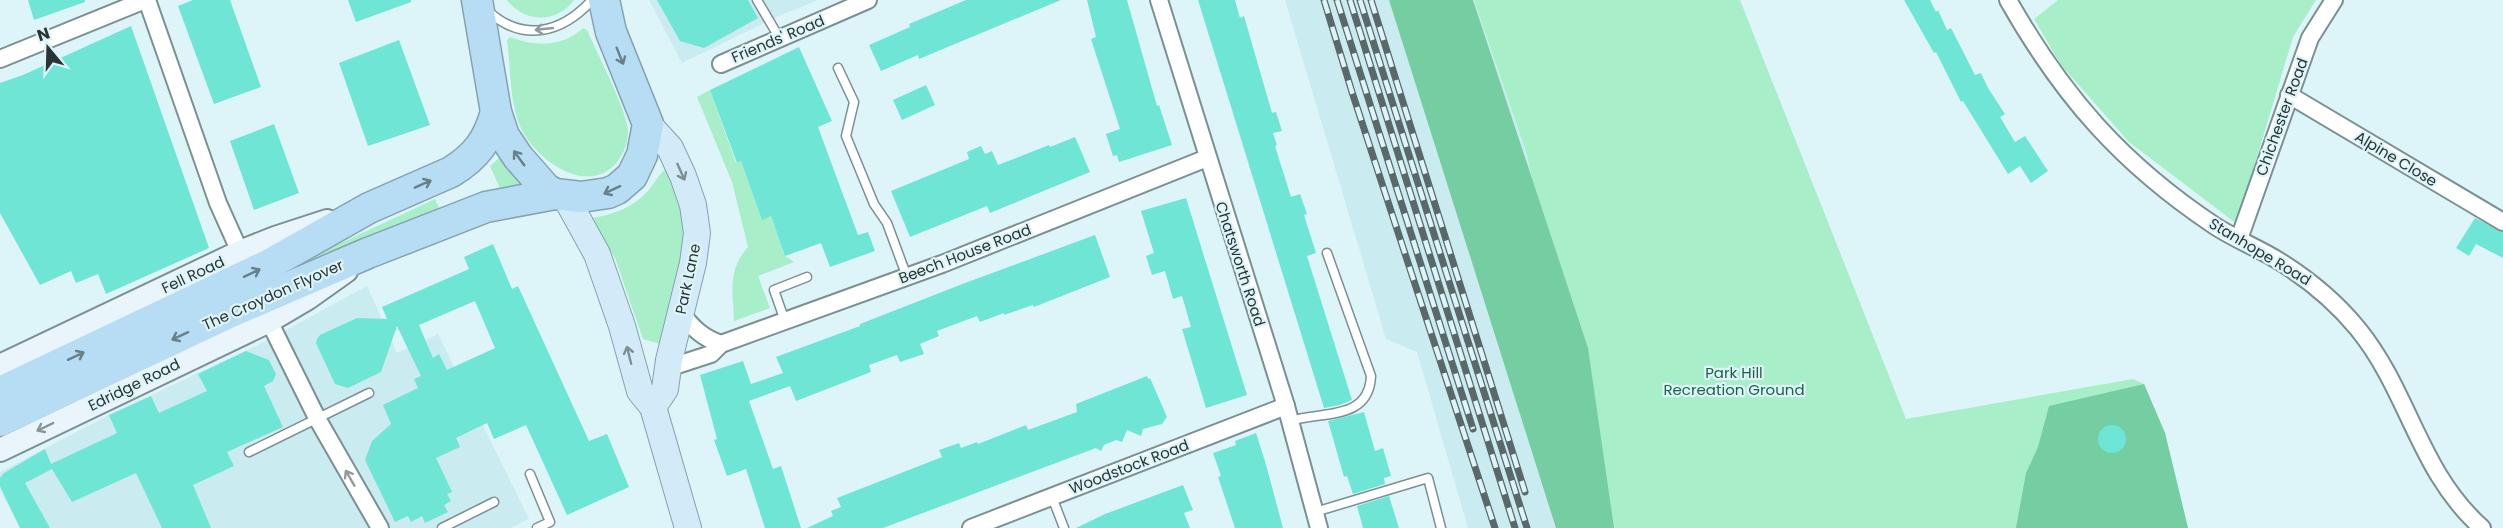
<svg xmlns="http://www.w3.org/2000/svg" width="2503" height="528" font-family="Poppins,sans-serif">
  <rect width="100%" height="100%" fill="#ddf5f8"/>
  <g fill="#caebf0">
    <polygon points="649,0 818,0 781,15 682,63"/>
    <polygon points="1285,0 1474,0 1527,155 1603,528 1468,528 1417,352 1386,339"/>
    <polygon points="367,286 397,353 438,334 529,519 510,528 20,528 0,490 0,472 109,415 262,343"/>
  </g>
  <g fill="#a8efc9">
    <path d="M507,0H574C557,24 524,23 507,0Z"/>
    <polygon points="1474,0 1740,0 1906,419 2133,379 2144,384 2165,433 2188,528 1603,528 1527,155"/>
    <polygon points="2058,0 2316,0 2293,37 2237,224 2129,142 2061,65 2034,19"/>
    <path d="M583,28L587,30C596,51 628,112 628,131C628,142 624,153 618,161C590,197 541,163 524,134C509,108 511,69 507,40L510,37C536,47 563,47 583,28Z"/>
    <path d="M710,90L736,163L741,161L762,219L771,216L785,256L794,262L758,276L770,308L734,321C733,292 727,270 748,247L732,182L697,97Z"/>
    <polygon points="501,156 524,185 502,193 490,166"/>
    <path d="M666,169L676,187L686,235L663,345L643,339L615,258L591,221V218C613,215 632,208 648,191C654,184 659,174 666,169Z"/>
    <polygon points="435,199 441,212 288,275 285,269"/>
  </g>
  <g fill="#74cea1">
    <polygon points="1389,0 1473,0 1588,348 1614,528 1556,528"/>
    <polygon points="2144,384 2165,433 2188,528 2016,528 2026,473 2038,447 2049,406"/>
  </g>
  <g fill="#6fe5d6" fill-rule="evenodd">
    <polygon points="28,0 85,0 85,2 34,20"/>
    <polygon points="193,0 230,0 261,87 214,104 178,6"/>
    <polygon points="348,0 411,0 411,2 356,22"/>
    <polygon points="657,0 748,0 758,18 704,48 680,41"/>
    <polygon points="966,0 1061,0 919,59 918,55 881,71 869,45 910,27 909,24"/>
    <polygon points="1087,0 1127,0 1157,106 1159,105 1172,145 1119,162 1117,155 1113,156 1106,134 1120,129 1091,39 1096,37"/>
    <polygon points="1198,0 1235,0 1240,18 1244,16 1272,113 1276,112 1282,131 1273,133 1277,145 1275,146 1291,197 1300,194 1307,214 1304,215 1316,253 1307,256 1352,400 1340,405 1324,408"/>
    <polygon points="1904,0 1930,0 1936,12 1938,10 1947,30 1951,28 1975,75 1981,73 1988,88 2005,114 2000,117 2015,142 2025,136 2048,171 2031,183 2020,166 2008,174 1963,101 1961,102 1936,52 1934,53"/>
    <polygon points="131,26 209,248 106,294 98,274 76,283 71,271 40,285 0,213 0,83 23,75"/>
    <polygon points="399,40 430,125 368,146 339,63"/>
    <polygon points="799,47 832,121 818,127 858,235 868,232 875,251 830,267 821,243 785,256 771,216 762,220 741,161 737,163 710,90"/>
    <polygon points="926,85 935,105 902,120 893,100"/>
    <polygon points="274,124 299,193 254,210 230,141"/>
    <polygon points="1075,137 1090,172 990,213 987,206 910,237 891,191 969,159 967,152 981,146 985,154 992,151 998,165 1049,145 1050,147"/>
    <polygon points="1186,198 1247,395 1206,408 1182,329 1191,327 1182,296 1173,299 1165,271 1152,275 1146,256 1154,253 1141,211"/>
    <polygon points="2475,218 2503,232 2503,258 2476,244 2469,256 2456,248"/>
    <polygon points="1095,235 1110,277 1034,307 1033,305 1004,315 1004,313 980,322 977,316 937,331 939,336 920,344 924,354 900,362 897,355 869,365 871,372 796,401 790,386 749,401 773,469 781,466 801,528 765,528 746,469 727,476 714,440 717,439 700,375 743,361 751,384 783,373 776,357 860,326 860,324 965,283"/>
    <path d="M493,244L512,289L518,286L589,441L607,434L629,487L567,515L526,425L494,439L487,423L456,438L460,447L436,458L452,492L447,494L451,501L444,505L448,512L425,523L422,516L411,522L408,516L395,522L365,460L372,441L391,424L383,405L418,388L414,379L421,376L397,326L381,372L348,388L335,384L316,343L317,339L320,335L357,318L387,319L382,307L469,269L464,257ZM475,301L495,348L447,370L439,354L433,358L419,325Z"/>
    <polygon points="246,351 269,360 276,374 273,381 264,386 283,427 227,452 234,466 193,485 211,528 162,528 136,473 72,502 52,469 25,483 50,528 20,528 0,486 0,478 4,473 45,449 51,464 117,433 109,415 151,396 159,413 207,391 198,374"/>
    <polygon points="1147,376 1148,379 1150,378 1167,417 1162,424 1143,429 1141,436 1127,430 1122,442 1116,440 1104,445 1101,451 1096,448 883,528 807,528 833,516 831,511 841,507 837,498 942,457 939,450 959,443 961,448 977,442 978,444 1026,425 1028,430 1077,412 1076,404"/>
    <polygon points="1364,412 1375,451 1383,448 1391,476 1384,478 1385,484 1353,494 1347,476 1344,477 1328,421"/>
    <circle cx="2112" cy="439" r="14"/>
    <polygon points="1256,433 1265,461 1283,528 1235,528 1218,477 1221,476 1213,453 1236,445 1235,441"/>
    <polygon points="1183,485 1193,510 1184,513 1190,528 1076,528 1105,514"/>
    <polygon points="1389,496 1399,528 1363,528 1357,506"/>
  </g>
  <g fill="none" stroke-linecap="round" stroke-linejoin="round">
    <defs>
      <g id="lane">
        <polyline points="757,0 780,39"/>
        <path d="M488,11C523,43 562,33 592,0"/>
        <polyline points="838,68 854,102 846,136 874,204 887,223 907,277"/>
        <polyline points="785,321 774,290 807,277"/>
        <path d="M1290,421C1322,411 1369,421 1371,376L1327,253"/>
        <polyline points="249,452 369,393"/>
        <polyline points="530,474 550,522 537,528"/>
        <polyline points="1052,497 1064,528"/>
        <polyline points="1315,512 1428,478 1441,528"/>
        <polyline points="442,528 494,502"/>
      </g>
      <g id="street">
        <polyline points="147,0 218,203 240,252"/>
        <polyline points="1159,0 1286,406 1319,528"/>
        <path d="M2008,0C2063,97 2122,164 2215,226C2235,239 2258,248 2279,261C2308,279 2336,302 2358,329C2410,393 2418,471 2482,528"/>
        <polyline points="0,59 145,0"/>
        <polyline points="721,64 868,0"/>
        <polyline points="2289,95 2503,222"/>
        <polyline points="2239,239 2310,38 2334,0"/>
        <path d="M681,312C692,328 703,338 721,344"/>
        <polyline points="269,321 318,420 380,528"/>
        <polyline points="668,368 711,354 721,344 942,264 1207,158"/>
        <polyline points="971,528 1286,406"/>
      </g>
      <g id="secondary">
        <polyline points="0,366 240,252 275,238 327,221"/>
        <polyline points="0,450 269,321 308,298 346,271"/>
      </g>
      <g id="primary">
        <polyline points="648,124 670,148 683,176 693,205 697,233 693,263 669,360 665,389 653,407"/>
        <polyline points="565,196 597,254 622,326 640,391 653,407 688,528"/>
      </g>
      <g id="highway">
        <polyline points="477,0 496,112 504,136 518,157 546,189 555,194 581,197 608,193 617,189 632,176 642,155 648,124 611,32 604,0"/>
        <path d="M0,392L268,265L369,208L451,172C477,156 488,140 496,112"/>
        <polyline points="0,421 231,312 368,253 486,207 555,194"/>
      </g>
    </defs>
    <use href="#lane" stroke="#7a9093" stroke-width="11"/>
    <use href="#street" stroke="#7a9093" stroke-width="20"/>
    <use href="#secondary" stroke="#7a9093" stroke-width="26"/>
    <use href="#primary" stroke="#85a2b0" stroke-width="28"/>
    <use href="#highway" stroke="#85a2b0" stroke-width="33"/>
    <use href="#lane" stroke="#fff" stroke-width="8"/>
    <use href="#street" stroke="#fff" stroke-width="16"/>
    <use href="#secondary" stroke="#e9f5fb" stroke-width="22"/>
    <use href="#primary" stroke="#d3ebf8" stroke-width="26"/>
    <use href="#highway" stroke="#b6ddf3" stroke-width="30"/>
    <defs>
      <g id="rail">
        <polyline points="1324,0 1352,92 1495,528"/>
        <polyline points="1337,0 1473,429"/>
        <polyline points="1350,0 1515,528"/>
        <polyline points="1360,0 1527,528"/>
        <polyline points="1371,0 1525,492"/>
      </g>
    </defs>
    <use href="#rail" stroke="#5b686a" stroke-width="7"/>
    <use href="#rail" stroke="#ddf5f8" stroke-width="4.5" stroke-dasharray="14" stroke-linecap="butt"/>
  </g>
  <defs><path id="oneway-shaft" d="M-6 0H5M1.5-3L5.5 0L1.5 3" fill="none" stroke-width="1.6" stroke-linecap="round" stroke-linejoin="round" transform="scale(1.5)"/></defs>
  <g stroke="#949a9a">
    <use href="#oneway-shaft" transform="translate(544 29) rotate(174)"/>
    <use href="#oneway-shaft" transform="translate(350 478) rotate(-120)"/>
  </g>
  <g stroke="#69808a">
    <use href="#oneway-shaft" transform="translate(620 56) rotate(68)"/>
    <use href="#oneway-shaft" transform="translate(519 158) rotate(-126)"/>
    <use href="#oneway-shaft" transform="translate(423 184) rotate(-24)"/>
    <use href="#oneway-shaft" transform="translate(612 190) rotate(155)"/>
    <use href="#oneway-shaft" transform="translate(252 273) rotate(-25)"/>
    <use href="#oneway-shaft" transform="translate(180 336) rotate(155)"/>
    <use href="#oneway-shaft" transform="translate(76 356) rotate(-25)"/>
  </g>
  <g stroke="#7e9096">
    <use href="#oneway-shaft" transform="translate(681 172) rotate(66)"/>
    <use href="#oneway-shaft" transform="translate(629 355) rotate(-104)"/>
  </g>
  <use stroke="#8a9498" href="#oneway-shaft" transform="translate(45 427) rotate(154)"/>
  <g text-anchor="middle" stroke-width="4.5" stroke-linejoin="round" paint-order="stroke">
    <g font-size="15" fill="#2a3435" stroke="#ddf5f8">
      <text transform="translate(778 39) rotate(-23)" y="5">Friends' Road</text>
      <text transform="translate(2282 117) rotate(-70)" y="5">Chichester Road</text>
      <text transform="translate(2396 159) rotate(31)" y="5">Alpine Close</text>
      <text transform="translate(2260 252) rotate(31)" y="5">Stanhope Road</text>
      <text transform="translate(965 254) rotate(-21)" y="5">Beech House Road</text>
      <text transform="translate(1240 264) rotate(72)" y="5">Chatsworth Road</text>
      <text transform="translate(193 275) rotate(-25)" y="5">Fell Road</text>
      <text transform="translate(688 279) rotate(-78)" y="5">Park Lane</text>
      <text transform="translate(273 295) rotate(-24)" y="5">The Croydon Flyover</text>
      <text transform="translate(134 385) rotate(-26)" y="5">Edridge Road</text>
      <text transform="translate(1129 467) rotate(-21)" y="5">Woodstock Road</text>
    </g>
    <g font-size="15" fill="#1f6244" stroke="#ddf5f8">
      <text x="1734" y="378">Park Hill<tspan x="1734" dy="17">Recreation Ground</tspan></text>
    </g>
  </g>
  <g transform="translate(48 48) rotate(341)" stroke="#ddf5f8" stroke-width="4.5" paint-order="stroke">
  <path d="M0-4.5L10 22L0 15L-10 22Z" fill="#2a3435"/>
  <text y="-9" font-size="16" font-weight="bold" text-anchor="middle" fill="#2a3435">N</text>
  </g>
</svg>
